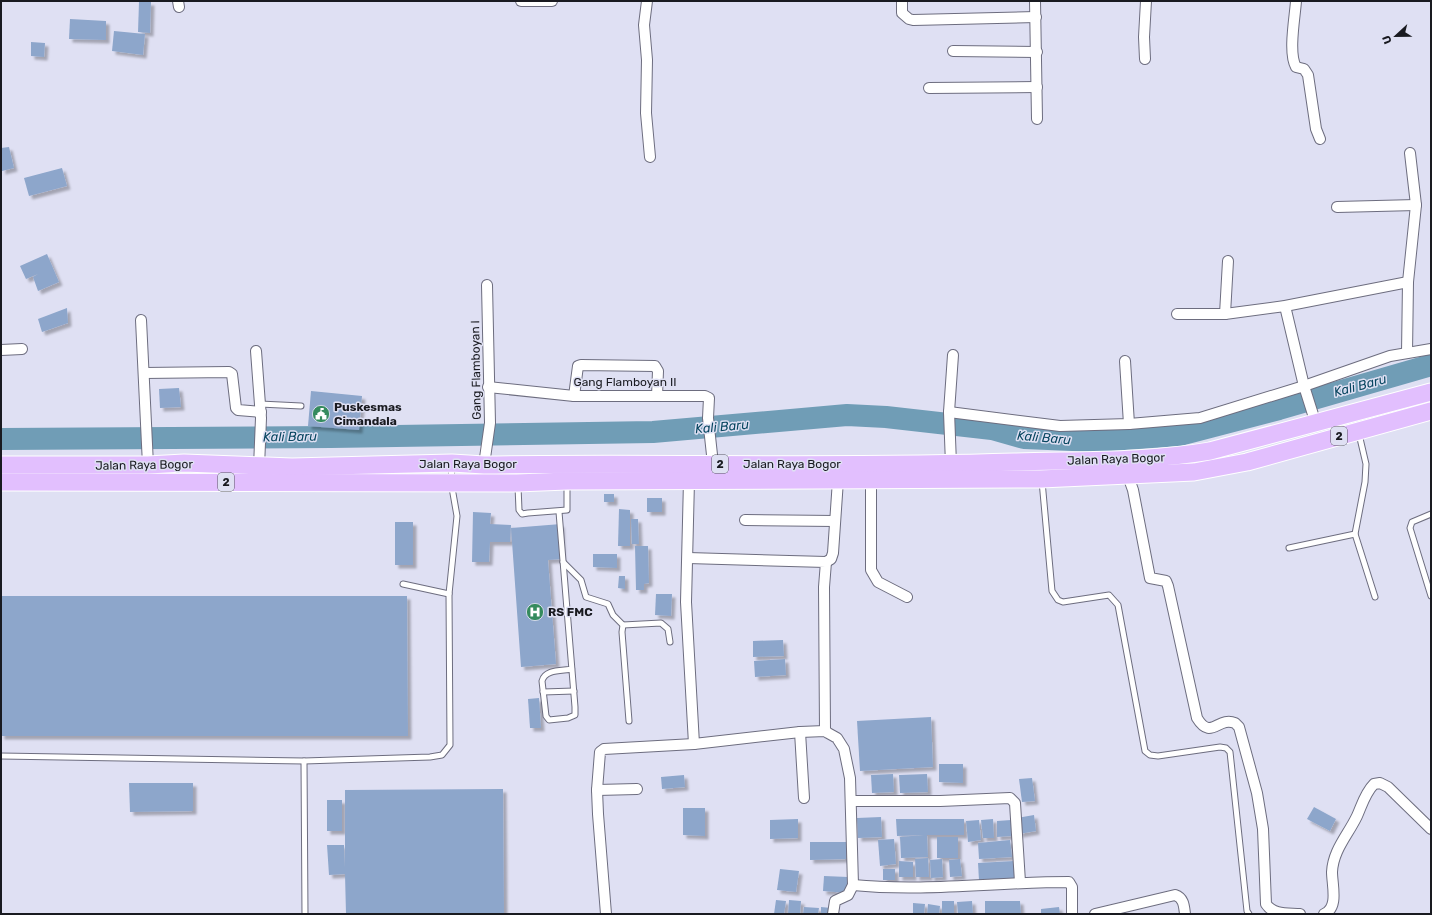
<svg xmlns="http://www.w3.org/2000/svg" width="1432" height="915" font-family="Rubik,sans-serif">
  <defs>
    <filter id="shadow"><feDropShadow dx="3.5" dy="3.5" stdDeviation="1" flood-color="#0004"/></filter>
  </defs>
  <rect width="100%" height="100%" fill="#dfe0f3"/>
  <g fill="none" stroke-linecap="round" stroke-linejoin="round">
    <polyline stroke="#709db6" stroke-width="22" points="1,439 331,437 653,432 847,415 886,417 992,429 1024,438 1097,441 1179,435 1279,409 1431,365"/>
  </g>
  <g fill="#8da6cb" filter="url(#shadow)">
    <polygon points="139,2 151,2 150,33 138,32"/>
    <polygon points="70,19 106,21 106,40 69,39"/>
    <polygon points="114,31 145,34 143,55 112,51"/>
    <polygon points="31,42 45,43 44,57 31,56"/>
    <polygon points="9,147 14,168 2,171 1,148"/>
    <polygon points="62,168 67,186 29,196 24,178"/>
    <polygon points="47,254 59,282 38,291 33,277 38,274 26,279 20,266"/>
    <polygon points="67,308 68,323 42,332 38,319"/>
    <polygon points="179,388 181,407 160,408 159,389"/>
    <polygon points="311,391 362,396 359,430 308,426"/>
    <rect x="604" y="494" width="10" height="8"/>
    <rect x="647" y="498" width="15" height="14"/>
    <polygon points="619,509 630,510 630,546 618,546"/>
    <polygon points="473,512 491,513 490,524 511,525 510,542 490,542 489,562 472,562"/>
    <polygon points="631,519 638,519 639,544 632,544"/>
    <rect x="395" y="522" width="18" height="43"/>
    <polygon points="561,524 562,559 548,560 556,664 521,667 511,528"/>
    <polygon points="635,546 648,546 649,583 644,584 644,590 636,590"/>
    <polygon points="593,554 617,554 617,568 593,567"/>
    <polygon points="619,576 625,576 625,589 618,588"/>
    <polygon points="656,594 672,594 671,616 655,615"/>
    <polygon points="1,596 407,596 408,736 1,736"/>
    <polygon points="783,640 784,656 753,657 753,641"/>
    <polygon points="785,659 786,675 755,677 754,661"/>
    <polygon points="539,698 541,728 530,728 528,699"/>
    <polygon points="931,717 933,767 860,771 857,721"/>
    <polygon points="939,764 963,764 963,783 939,782"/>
    <polygon points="893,774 894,792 872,793 871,775"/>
    <polygon points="927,774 928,792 900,793 899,775"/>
    <polygon points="684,775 685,787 662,789 661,777"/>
    <polygon points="1032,778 1035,801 1022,802 1019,779"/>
    <polygon points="129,783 193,783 193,811 130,812"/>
    <polygon points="503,789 504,914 346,914 345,874 329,875 327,845 344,845 345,868 345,790"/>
    <rect x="327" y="800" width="15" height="31"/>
    <polygon points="1314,807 1336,819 1330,831 1307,819"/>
    <polygon points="683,808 705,808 705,836 683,835"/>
    <polygon points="1034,815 1036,831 1019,834 1017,818"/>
    <polygon points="881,817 882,837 858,838 857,818"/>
    <polygon points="798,819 798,838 770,839 770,820"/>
    <polygon points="896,819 964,819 964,835 927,835 928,857 901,858 900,837 924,835 897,836"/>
    <polygon points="993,819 994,838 983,838 981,820"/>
    <polygon points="979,820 981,840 968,842 966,821"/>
    <polygon points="1011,820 1011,836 997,837 997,821"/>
    <rect x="937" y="837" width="21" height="21"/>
    <polygon points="894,839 896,864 880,866 878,840"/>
    <polygon points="1010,840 1012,857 979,859 978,843"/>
    <polygon points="810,842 846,842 846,859 810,860"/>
    <polygon points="928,858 929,877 916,877 915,859"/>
    <polygon points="942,859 943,877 931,878 930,860"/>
    <polygon points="960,859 962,876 950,877 949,860"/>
    <polygon points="899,861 913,862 913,877 899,877"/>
    <polygon points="1014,861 1015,878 979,880 978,863"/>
    <polygon points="780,869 799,871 796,892 777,890"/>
    <rect x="883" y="869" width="12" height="11"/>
    <polygon points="824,876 848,877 848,893 823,891"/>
    <polygon points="776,900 786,901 784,914 774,914"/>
    <polygon points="789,900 801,901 800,914 788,914"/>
    <rect x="942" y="901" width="12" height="13"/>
    <polygon points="972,901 973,914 958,914 957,902"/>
    <polygon points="985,901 1020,901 1021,914 985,914"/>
    <polygon points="913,903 925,904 924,914 913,914"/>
    <polygon points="928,904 940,906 939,914 927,914"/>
    <polygon points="804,907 819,908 818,914 803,914"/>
    <polygon points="821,907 831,908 830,914 821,914"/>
    <polygon points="1059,907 1060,914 1041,914 1041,909"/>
  </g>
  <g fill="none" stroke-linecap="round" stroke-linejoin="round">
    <defs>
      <g id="service">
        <polyline points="260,404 301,406"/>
        <polyline points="1359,434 1366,464 1365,482 1355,534 1375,597"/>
        <polyline points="1042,481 1052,591 1058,600 1063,602 1109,595 1118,605 1145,751 1150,755 1158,756 1220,747 1226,748 1230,752 1247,911 1249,914"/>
        <polyline points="518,486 519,510 522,514 528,513 567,510 567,484"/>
        <path d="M559,512L575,707V715L568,718L549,720L546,716L542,681C545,669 562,671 572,669"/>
        <polyline points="1431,514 1412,522 1410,528 1431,596"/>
        <polyline points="1289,548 1355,534"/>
        <polyline points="563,562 581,580 586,597 608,604 613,615 623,625 622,632 629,721"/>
        <polyline points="403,584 449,594"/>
        <polyline points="623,625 661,623 668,629 670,642"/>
        <polyline points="543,692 574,691"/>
        <polyline points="1,756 304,761 430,757 442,755 450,745 449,594 457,516 451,482 452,465"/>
        <polyline points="304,761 305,914"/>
      </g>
      <g id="minor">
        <polyline points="178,1 179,7"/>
        <polyline points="521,1 552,1"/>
        <polyline points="647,1 644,25 647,60 646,113 650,157"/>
        <polyline points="902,1 902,13 909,19 913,20 1036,17"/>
        <polyline points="1035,1 1037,119"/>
        <path d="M1296,1C1295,17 1288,53 1296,67L1304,69L1308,75L1316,129L1320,139"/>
        <polyline points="953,51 1037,52"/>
        <polyline points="1145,59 1144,37 1146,1"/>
        <polyline points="929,88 1037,87"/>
        <polyline points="1337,207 1416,205"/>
        <polyline points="1285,306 1304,386 1316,424"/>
        <polyline points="1177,314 1225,314 1285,306 1408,282"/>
        <polyline points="1225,314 1228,261"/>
        <polyline points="141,320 148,465"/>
        <polyline points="1,350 22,349"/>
        <polyline points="256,351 261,418 259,467"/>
        <polyline points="1407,353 1408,282 1416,205 1410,153"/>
        <polyline points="1125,361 1129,424"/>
        <polyline points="144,373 229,372 232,374 236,408 238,410 261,412"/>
        <polyline points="488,387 574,396 705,396 709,398 708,418 713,464"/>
        <polyline points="574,396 578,366 581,365 655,366 658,371 657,396"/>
        <polyline points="949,412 1060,426 1129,424 1200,418 1304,386 1390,356 1431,349"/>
        <polyline points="951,464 949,412 953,355"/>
        <polyline points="484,465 490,423 487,285"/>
        <path d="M1128,476L1133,490L1150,578L1166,581L1168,586L1197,718C1211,741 1218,716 1235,723L1239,727L1257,793L1263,829L1266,904C1273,915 1288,913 1300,914"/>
        <polyline points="871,480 871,570 878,582 907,597"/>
        <polyline points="689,481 686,602 694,744"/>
        <polyline points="745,520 835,521"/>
        <polyline points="688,558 826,562 824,587 825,731"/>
        <polyline points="826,562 831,559 833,553 838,480"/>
        <polyline points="800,732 804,798"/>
        <polyline points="597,790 637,789"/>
        <polyline points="852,801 940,801 1010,798 1015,803 1020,882"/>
        <path d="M853,885C924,892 997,882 1069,882L1072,887V914"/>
        <polyline points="606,914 598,814 597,790 600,752 604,749 694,744 800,732 825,731 828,733 837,738 844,749 850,778 853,885 848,895 835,901 833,914"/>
        <path d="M1095,914L1175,895C1184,898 1184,906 1185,914"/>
        <path d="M1324,914C1339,908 1332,885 1332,872C1333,850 1348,835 1357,816C1362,805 1365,793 1374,784L1380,783L1388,787L1431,829"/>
      </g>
      <g id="trunk">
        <path d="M1,465H148L184,463L292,467L452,463L484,465C660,462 837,468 1014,462C1079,460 1145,462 1210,451L1431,392"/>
        <polyline points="1,482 517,483 567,481 1041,479 1194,472 1247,462 1431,411"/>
      </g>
    </defs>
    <use href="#service" stroke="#6d6d7f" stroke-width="7"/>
    <use href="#minor" stroke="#6d6d7f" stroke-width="12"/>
    <use href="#trunk" stroke="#fff" stroke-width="19"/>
    <use href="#service" stroke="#fff" stroke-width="5"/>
    <use href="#minor" stroke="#fff" stroke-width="10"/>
    <use href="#trunk" stroke="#e2bffe" stroke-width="17"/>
  </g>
  <defs>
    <symbol id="civic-disc" viewBox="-11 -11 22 22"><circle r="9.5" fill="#358b5e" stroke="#dfe0f3"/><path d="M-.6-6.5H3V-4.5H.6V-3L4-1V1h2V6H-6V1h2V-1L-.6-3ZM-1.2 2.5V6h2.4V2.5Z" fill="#fff"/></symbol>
    <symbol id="hospital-disc" viewBox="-11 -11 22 22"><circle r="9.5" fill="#358b5e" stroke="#dfe0f3"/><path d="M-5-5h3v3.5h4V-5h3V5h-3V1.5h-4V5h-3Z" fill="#fff"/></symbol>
  </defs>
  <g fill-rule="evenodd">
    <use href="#civic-disc" x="311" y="404" width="20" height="20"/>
    <use href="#hospital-disc" x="525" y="602" width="20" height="20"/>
  </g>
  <g text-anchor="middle" stroke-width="3" stroke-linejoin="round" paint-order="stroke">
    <g fill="#dfe0f3" stroke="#54555f" stroke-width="1">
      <rect x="1331" y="427" width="16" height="18" rx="3"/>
      <rect x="712" y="455" width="16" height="18" rx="3"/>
      <rect x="218" y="473" width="16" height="18" rx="3"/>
    </g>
    <g font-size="11" font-weight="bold" fill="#191a20">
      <text x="1339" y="440">2</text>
      <text x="720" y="468">2</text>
      <text x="226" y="486">2</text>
    </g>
    <g font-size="12" fill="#191a20" stroke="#dfe0f3">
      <text transform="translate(476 370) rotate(-91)" y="4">Gang Flamboyan I</text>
      <text x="625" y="386">Gang Flamboyan II</text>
      <text transform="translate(1116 459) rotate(-2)" y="4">Jalan Raya Bogor</text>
      <text x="468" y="468">Jalan Raya Bogor</text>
      <text x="792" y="468">Jalan Raya Bogor</text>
      <text transform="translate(144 465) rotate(-1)" y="4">Jalan Raya Bogor</text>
    </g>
    <g font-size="12" font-weight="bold" fill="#191a20" stroke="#dfe0f3" text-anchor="start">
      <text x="334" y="411">Puskesmas<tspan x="334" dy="14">Cimandala</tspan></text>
      <text x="548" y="616">RS FMC</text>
    </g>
    <g font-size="13" font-style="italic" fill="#084660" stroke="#dfe0f3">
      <text transform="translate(1360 385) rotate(-15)" y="5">Kali Baru</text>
      <text transform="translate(722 426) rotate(-5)" y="5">Kali Baru</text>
      <text transform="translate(290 436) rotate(-1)" y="5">Kali Baru</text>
      <text transform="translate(1044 437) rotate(5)" y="5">Kali Baru</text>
    </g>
  </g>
  <rect width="1432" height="915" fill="none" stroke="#191a20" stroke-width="4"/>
  <g transform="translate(1396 36) rotate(248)" stroke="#dfe0f3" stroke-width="3" paint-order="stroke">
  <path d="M0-3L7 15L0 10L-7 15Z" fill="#191a20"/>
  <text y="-6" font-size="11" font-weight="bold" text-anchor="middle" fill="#191a20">U</text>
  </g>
</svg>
